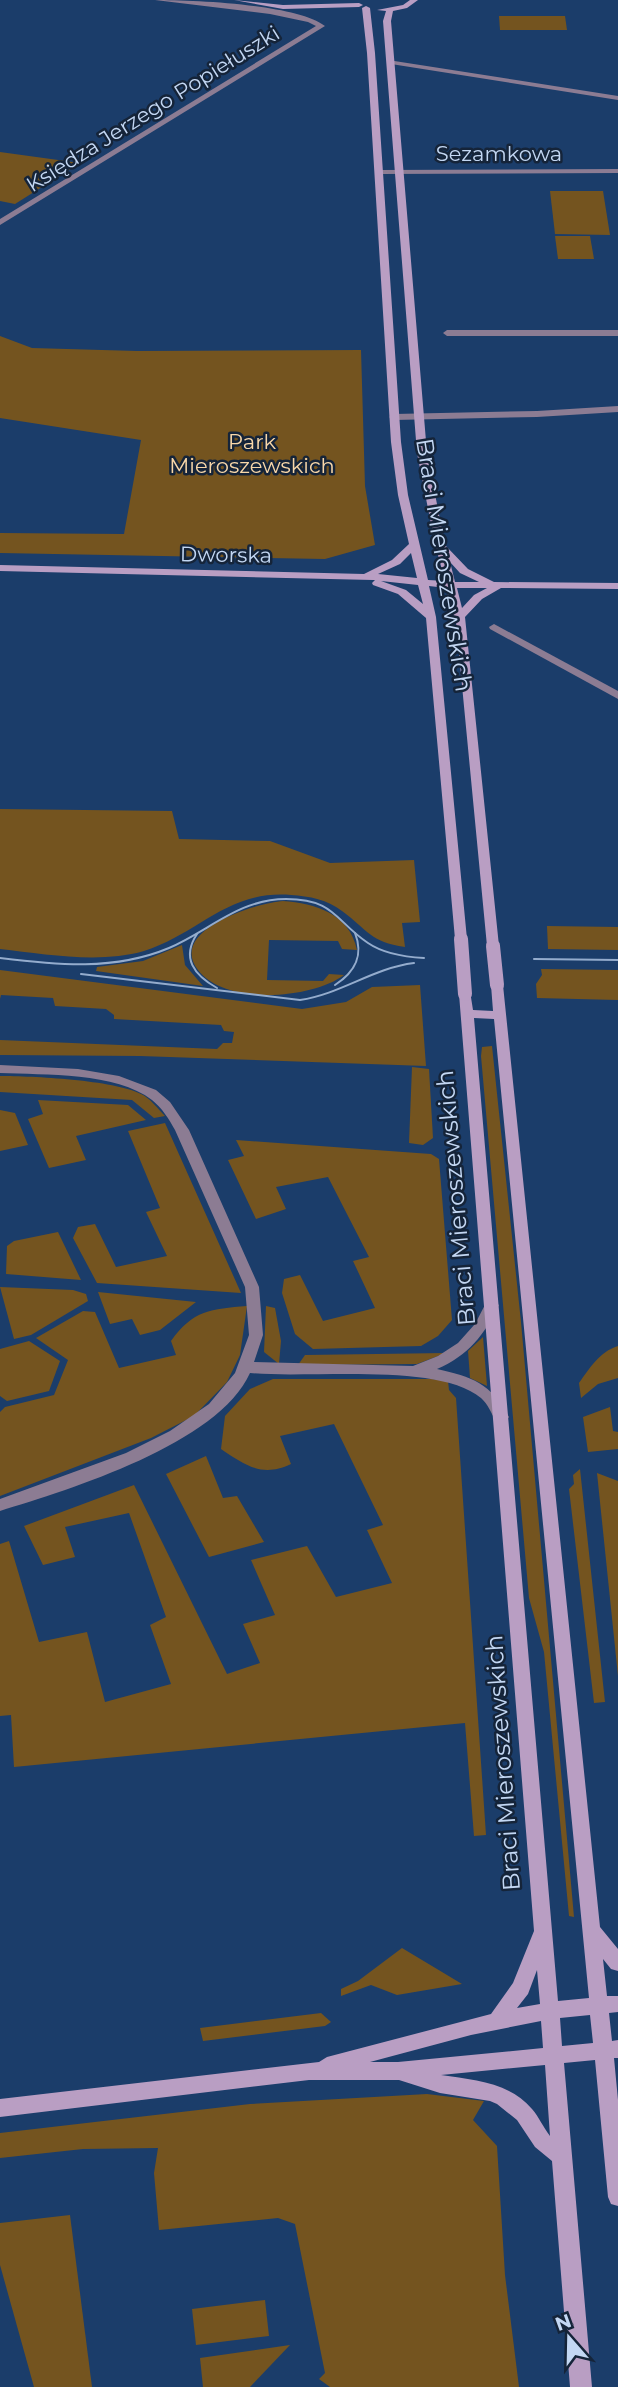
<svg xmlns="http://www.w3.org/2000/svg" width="618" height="2387" font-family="Montserrat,sans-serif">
  <rect width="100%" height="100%" fill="#1b3d6a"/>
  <g fill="#74541f">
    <polygon points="499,16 565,16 567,30 500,30"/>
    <polygon points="0,152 80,163 15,204 0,201"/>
    <polygon points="550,191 603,191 610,235 555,234"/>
    <polygon points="555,236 590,236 594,259 558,259"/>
    <polygon points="0,336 32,348 137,351 361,350 365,486 375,545 325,559 0,553 0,533 124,534 141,440 0,418"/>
    <path d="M0,809L172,811L179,839L270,841L330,863L414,860L420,922L402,923L405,947C370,942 368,930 342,911C328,900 309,896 291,895C227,890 199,934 144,951C99,964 45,954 0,949Z"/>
    <path d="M283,901C315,903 350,914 357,950L342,949L338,941L269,940L267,980L323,981L329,974L344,975C312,999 225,1006 198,970C167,930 256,903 283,901Z"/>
    <polygon points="547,926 618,927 618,950 548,949"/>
    <polygon points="182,945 185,965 203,986 96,971 97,967 143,961"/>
    <polygon points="541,969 618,970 618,1000 537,998 536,984 542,975"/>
    <polygon points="0,970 302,1009 346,1002 372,987 420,985 426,1066 140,1056 0,1055 0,1040 217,1049 223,1043 232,1043 234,1032 224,1031 221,1025 114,1019 114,1015 106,1009 55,1006 53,998 1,995 0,999"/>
    <polygon points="492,1046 521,1322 574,1917 569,1916 544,1652 529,1598 481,1056 482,1047"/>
    <polygon points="412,1067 429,1069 433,1138 423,1145 409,1143"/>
    <path d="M0,1076C32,1076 114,1080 141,1094C150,1098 158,1109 165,1116L154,1118L132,1100L0,1092Z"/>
    <polygon points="38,1100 128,1105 146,1120 76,1136 86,1160 49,1168 28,1119 43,1114"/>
    <polygon points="0,1110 15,1113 28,1145 0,1151"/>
    <polygon points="165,1123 241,1293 97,1283 73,1238 78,1227 95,1224 116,1267 167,1256 146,1212 160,1208 128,1131"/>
    <polygon points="236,1140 431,1154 439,1159 452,1320 438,1336 421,1346 313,1349 295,1334 282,1293 284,1279 300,1275 323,1321 375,1308 353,1261 369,1257 328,1177 276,1187 286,1209 256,1219 228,1160 244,1156"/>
    <polygon points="58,1232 81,1280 6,1274 7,1246 14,1241"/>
    <polygon points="0,1287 73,1290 86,1294 88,1301 31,1335 14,1339"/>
    <polygon points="98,1292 196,1302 160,1330 140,1335 132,1319 110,1324"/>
    <path d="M247,1306L240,1355L227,1382L194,1416L151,1438L0,1496V1412L5,1407L54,1395L68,1360L36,1338L83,1311L95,1312L119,1368L176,1355L171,1341C193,1310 211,1309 247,1306Z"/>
    <polygon points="266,1306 275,1308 281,1341 279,1364 264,1352"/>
    <polygon points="483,1337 487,1386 470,1378 468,1351"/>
    <polygon points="29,1341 60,1361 49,1391 7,1401 0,1396 0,1349"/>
    <path d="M618,1346V1378L598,1384L581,1398L579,1383C590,1368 599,1352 618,1346Z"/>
    <polygon points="446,1353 417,1364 298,1365 305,1355"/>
    <path d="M273,1379H432L448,1381L449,1390L456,1398L486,1835L474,1836L465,1723L14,1767L11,1715L0,1716V1544L9,1541L39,1642L87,1632L105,1702L171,1684L150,1625L166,1617L129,1513L65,1527L75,1557L43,1565L24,1526L134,1485L227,1674L260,1663L243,1624L275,1615L251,1560L307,1546L336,1597L392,1583L367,1530L383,1525L334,1424L280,1436L291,1464C262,1478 245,1465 221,1449L225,1416L250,1389Z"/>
    <polygon points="610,1407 613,1431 618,1432 618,1449 588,1452 583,1417"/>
    <polygon points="206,1456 223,1498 237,1496 264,1542 209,1557 166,1474"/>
    <polygon points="580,1469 605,1702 594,1703 569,1489 574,1484 573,1475"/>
    <polygon points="597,1473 618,1481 618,1676"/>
    <polygon points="402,1948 462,1984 397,1995 371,1985 341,1996 341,1989 358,1981"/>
    <polygon points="321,2013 331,2022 325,2026 203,2041 200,2028"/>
    <polygon points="427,2094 484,2101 473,2120 497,2146 505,2275 519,2387 330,2387 319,2379 325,2373 295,2224 278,2218 159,2230 154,2173 158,2148 83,2149 0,2158 0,2133 250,2104"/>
    <polygon points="70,2215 92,2387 34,2387 0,2265 0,2223"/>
    <polygon points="265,2300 269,2336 196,2345 192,2309"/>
    <polygon points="290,2345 250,2387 203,2387 200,2358"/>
  </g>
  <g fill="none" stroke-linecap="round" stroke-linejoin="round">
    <g fill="#8c7c93" fill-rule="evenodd">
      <path d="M155,0C193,0 296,4 325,26L0,225V219L316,26L308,22L270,14Z"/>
      <polygon points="388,60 618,96 618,100 391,64 387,62"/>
      <polygon points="618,169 618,173 379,174 375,172 379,170"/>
      <polygon points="618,330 618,336 447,336 443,333 447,330"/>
      <polygon points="618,406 618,412 537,417 394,420 389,417 394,414 537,411"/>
      <polygon points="494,624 618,691 618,699 490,629 489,627"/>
      <path d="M0,1065L78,1069L119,1076L156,1090L170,1102L189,1130L259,1287L263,1335L254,1362L413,1366L438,1356L458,1343L475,1324L487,1301L492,1300L499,1305C485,1334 468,1356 437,1369C472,1377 491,1383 509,1417L506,1421H496C491,1413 488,1404 481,1398C438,1362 309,1379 250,1373C218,1444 71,1489 0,1511V1499L126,1453L170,1431L209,1404L235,1373L249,1335L245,1287L175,1130C169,1119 162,1108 152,1100C116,1072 45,1075 0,1073Z"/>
    </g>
    <g fill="#b99ec3" fill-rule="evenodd">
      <polygon points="234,0 283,5 359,3 363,5 359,7 283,9"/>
      <path d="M410,0H418L407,8L393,11L391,21L427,453L445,545L468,569L494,582L618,583V589L501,588L482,599L465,617L499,946L493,950L487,946L456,623L446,588L429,586L436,617L467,939L461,943L455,939L426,618L398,594L373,585L372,583L375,580H373L0,571V565L364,574L392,560L409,544L398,495L391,442L367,53L362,8L366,6L370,8L375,53L401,442L408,495L428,580L445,581L435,544L417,453L383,21L386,11L377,10L403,5ZM411,553L417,578L378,574L400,564ZM450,562L460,573L479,582H455ZM381,581L418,585L423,604L406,590ZM457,588H487L474,595L462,608Z"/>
      <path d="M497,981L503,985L600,1927L618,1949V1971L611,1969L603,1959L607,1996H618V2012L609,2013L612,2041L618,2040V2058H614L618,2100V2206L611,2204L608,2197L595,2060L564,2063L592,2387H570L552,2161L535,2147L517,2120L497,2104L490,2101L440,2093L399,2080H309L0,2117V2099L319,2062L327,2057L491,2014L513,1983L534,1931L459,994L465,990L470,991L473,1010L493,1011L491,985ZM474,1018L494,1019L589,1998L558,2001ZM537,1970L540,2004L517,2008L528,1994ZM590,2015L593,2043L562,2046L560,2018ZM541,2021L543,2048L398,2062H370L471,2035ZM545,2065L550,2136C543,2127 539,2117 532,2109C509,2082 474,2080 441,2075Z"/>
    </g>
    <g stroke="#94accd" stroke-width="2">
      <path d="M197,934C181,958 194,975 217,988"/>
      <path d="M0,958C57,965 114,971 169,948C209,931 239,899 286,899C335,899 335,921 368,943C384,954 405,957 424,958"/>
      <polyline points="534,959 618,960"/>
      <path d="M81,974L300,1000C341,994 373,968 414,963"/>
      <path d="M335,985C355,972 364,956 355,933"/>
    </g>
    <g stroke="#b99ec3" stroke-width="14">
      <polyline points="461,939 465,994"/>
      <polyline points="493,946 497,985"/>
    </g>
  </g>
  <g text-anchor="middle" stroke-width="5" stroke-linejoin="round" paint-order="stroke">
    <g font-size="21" fill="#c3d7f3" stroke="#152439">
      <text transform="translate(153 109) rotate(-32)" y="7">Księdza Jerzego Popiełuszki</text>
      <text x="499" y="161">Sezamkowa</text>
      <text transform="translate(226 555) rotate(1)" y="7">Dworska</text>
    </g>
    <g font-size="21" fill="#f8d7a9" stroke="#152439">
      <text x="252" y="449">Park<tspan x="252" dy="24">Mieroszewskich</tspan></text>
    </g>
    <g font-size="24" fill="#c3d7f3" stroke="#152439">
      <text transform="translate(444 565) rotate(81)" y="8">Braci Mieroszewskich</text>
      <text transform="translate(456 1198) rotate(-95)" y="8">Braci Mieroszewskich</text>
      <text transform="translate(503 1763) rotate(-94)" y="8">Braci Mieroszewskich</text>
    </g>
  </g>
  <g transform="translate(569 2338) rotate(340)" stroke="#152439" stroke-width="5" paint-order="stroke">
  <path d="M0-5L12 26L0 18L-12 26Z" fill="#c3d7f3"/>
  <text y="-10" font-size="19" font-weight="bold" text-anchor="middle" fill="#c3d7f3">N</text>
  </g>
</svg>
